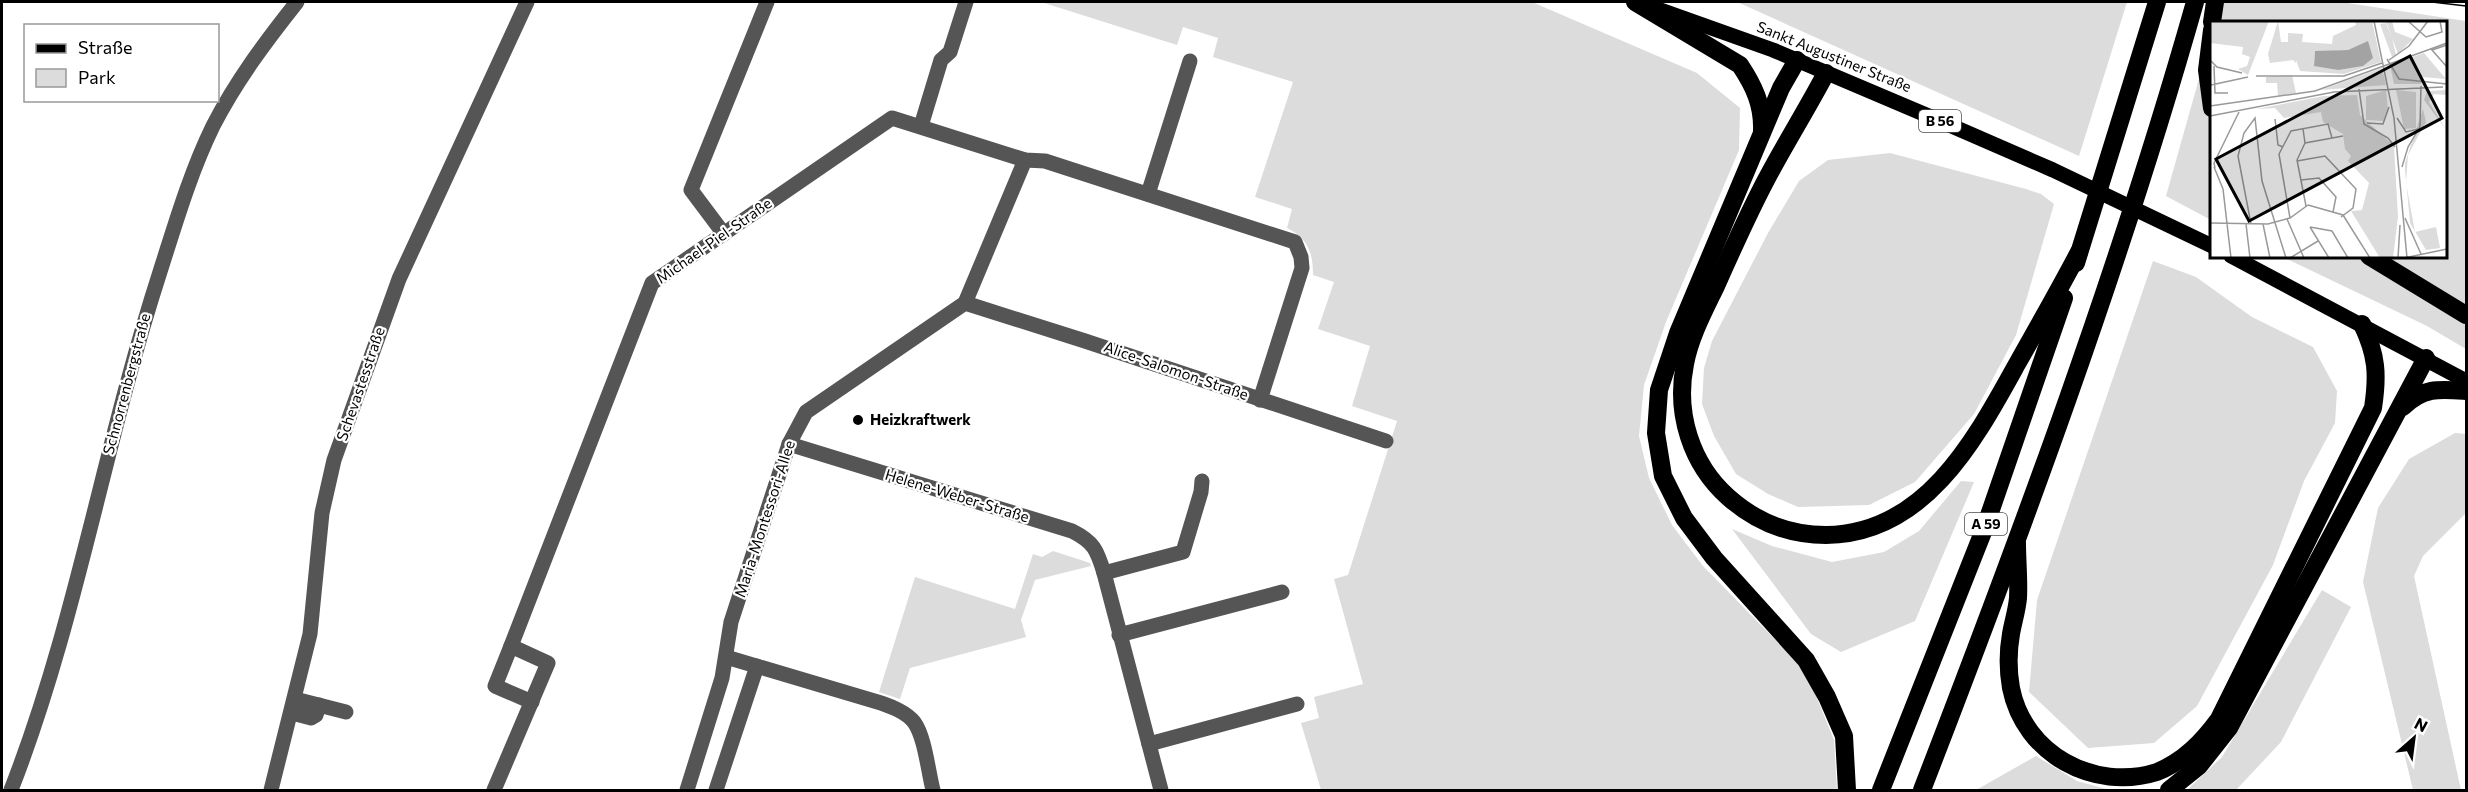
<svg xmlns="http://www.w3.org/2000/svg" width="2468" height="792" font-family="Commissioner,sans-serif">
  <rect width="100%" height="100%" fill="#fff"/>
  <g fill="#dcdcdc">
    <path d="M1041,2H1532L1697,73L1740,108L1739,150L1666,322L1644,385L1639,436L1649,478L1672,525L1703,566L1806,671L1834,740L1837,790H1321L1301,723L1319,718L1314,697L1363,684L1334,579L1348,575L1397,421L1352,406L1370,346L1318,329L1334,282L1313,275C1313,252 1308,239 1287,228L1292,209L1255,197L1293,82L1213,57L1218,38L1183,27L1177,45Z"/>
    <polygon points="1737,2 2127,2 2079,156"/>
    <polygon points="2221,2 2341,2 2466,21 2466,349 2427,326 2283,257 2446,256 2446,22 2215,22"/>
    <polygon points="2211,36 2211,220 2166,196"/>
    <polygon points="1890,153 2026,189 2041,194 2054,204 2016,335 1974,414 1915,482 1869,505 1798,507 1768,494 1736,474 1714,436 1702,404 1704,368 1712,341 1768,233 1799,181 1828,160"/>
    <polygon points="2153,261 2196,277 2252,317 2313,347 2337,391 2335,423 2304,481 2273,565 2197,706 2154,743 2088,748 2029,692 2037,600"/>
    <polygon points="2455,433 2466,434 2466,513 2423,556 2414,576 2461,790 2413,790 2363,582 2378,508 2409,459"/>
    <polygon points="1961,481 1974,482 1915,621 1841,652 1811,634 1732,529 1772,546 1832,562 1884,552 1919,531"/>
    <polygon points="1053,551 1090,563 1091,566 1035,580 1021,620 1026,637 910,668 900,699 879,692 915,577 1015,609 1033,554 1042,557"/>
    <polygon points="2322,590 2351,607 2281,742 2236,790 2187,790 2222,757"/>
    <polygon points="2036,756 2077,781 2110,790 1976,790"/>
  </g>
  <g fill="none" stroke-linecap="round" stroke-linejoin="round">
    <g stroke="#555" stroke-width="15">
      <polyline points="921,126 941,60 950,52 966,2"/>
      <polyline points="1148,194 1190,61"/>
      <polyline points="724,234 691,190 767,2"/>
      <polyline points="965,303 1085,341 1386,441"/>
      <path d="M789,444L1072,531C1094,542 1097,550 1104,573L1161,790"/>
      <polyline points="1104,573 1183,552 1201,492 1202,481"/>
      <polyline points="1119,635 1282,592"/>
      <polyline points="511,646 495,686 532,702"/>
      <path d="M726,657L881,703C892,707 906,712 914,722C925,737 928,771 933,790"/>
      <polyline points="295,699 346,712"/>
      <polyline points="292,713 311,718 316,715 319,705"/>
      <polyline points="1149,744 1297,704"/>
      <path d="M11,790C76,624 104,445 159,275C175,225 190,173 213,126C236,81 266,41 297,2"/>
      <polyline points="271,790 310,634 322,513 334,460 399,279 527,2"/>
      <polyline points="494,790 548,663 511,646 652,283 892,118 1025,160 1045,161 1295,242 1301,257 1302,268 1260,400"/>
      <polyline points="687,790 722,678 731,622 789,444 806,412 965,303 1025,160"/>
      <polyline points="716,790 757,666"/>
    </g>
    <g stroke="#000" stroke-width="15">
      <polyline points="1655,8 1773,50 1938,120 2053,170 2212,246"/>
      <polyline points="2231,256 2466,381"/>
    </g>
    <g stroke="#000" stroke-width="18">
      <path d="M1635,2L1740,65C1754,86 1763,105 1762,131"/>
      <polyline points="2212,22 2215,2"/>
      <polyline points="2212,30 2207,70 2212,108"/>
      <polyline points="1797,60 1781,88 1678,333 1659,390 1656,433 1663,476 1684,518 1714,558 1806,660 1827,697 1844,736 1847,790"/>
      <path d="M1826,73C1807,109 1785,144 1766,180C1748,214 1732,250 1716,286C1704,311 1690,337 1685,364C1675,413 1691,464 1728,497C1756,522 1789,535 1826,535C1925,534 1975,440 2017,364C2038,327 2059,290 2079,252"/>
      <polyline points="2369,256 2466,315"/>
      <polyline points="2076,263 2157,2"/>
      <path d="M2403,407C2423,387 2440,389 2466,391"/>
      <path d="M2017,543C2017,561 2019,580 2018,598C2017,610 2013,622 2011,634C2008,651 2008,671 2011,688C2024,754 2094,792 2157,772C2184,761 2202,742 2219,719L2373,408C2378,375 2377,355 2362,324"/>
      <polyline points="1881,790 1985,527 2064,298"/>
      <path d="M1922,790C2022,531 2119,270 2195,2"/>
      <polyline points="2169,790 2199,766 2229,728 2426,358"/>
    </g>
    <polyline stroke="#000" stroke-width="1.5" points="2432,2 2466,6"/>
  </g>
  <circle fill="#000" stroke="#fff" stroke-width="2" cx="858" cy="420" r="6"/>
  <g text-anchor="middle" stroke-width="4.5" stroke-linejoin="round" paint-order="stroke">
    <g fill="#fff" stroke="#4c4c4c" stroke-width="1.5">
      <rect x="1919" y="110" width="42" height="22" rx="4.5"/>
      <rect x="1965" y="513" width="42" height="22" rx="4.5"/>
    </g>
    <g font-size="14" font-weight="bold" fill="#000">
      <text x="1940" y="126">B 56</text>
      <text x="1986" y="529">A 59</text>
    </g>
    <g font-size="15" fill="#000" stroke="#fff">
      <text transform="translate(1834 57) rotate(22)" y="5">Sankt Augustiner Straße</text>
      <text transform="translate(714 241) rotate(-35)" y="5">Michael-Piel-Straße</text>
      <text transform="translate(1176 371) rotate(19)" y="5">Alice-Salomon-Straße</text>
      <text transform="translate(127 384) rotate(-75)" y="5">Schnorrenbergstraße</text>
      <text transform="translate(361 384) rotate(-71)" y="5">Schevastesstraße</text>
      <text transform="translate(957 496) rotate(17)" y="5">Helene-Weber-Straße</text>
      <text transform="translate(765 519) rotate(-72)" y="5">Maria-Montessori-Allee</text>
    </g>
    <g font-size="15" font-weight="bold" fill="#000" stroke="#fff" text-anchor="start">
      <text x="870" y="425">Heizkraftwerk</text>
    </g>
  </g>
  <g transform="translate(2210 21)">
    <rect width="237" height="237" fill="#fff"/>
    <path d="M0,0H59L38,54L28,48L37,45L40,36L32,33L33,26L0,22ZM68,0L71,21H78V12L93,13L92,21L122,23L123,15L146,4L145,0H162L171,41L134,53L90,50L86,39V42L83,39L60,42L58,33ZM155,23L128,49L104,44L105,31L138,29ZM176,0H182L185,11L203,18L188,33L182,17L186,34L182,36L170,3L176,2L182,17ZM214,32L236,58L212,56L213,61L210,63H184L180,44ZM172,47L176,64L111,69L158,52ZM82,54L86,72L68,75L67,62H56V56ZM176,69L178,88L174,100L156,99V75ZM186,69L206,71V107L194,108ZM237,69V74L224,73L219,81L237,110L214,79L217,70ZM147,74L150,94L184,125L188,196L183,237H170L141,190L152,189L159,162L138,140L141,135L135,128L133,113L113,101L111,91L74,97L65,87L47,88L114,75ZM213,88L216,101L198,134L196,162L205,211L226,206L230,227L216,229L200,202L195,149V142Z" fill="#dcdcdc" fill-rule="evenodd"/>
    <path d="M158,20L163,37L153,45L128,49L104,45L105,30L138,29Z" fill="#a3a3a3"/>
    <path fill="none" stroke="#999" stroke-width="1.5" d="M164,0L184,97L197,237M198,0L216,16L232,11L230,0M237,24L222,29L237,46M177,38L189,58L237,63M0,39L7,46L32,52M179,39L199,25L218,0M4,45L5,72H18M46,55H134L172,42M1,64L38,56M149,68L154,103L178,117L185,126M0,85L105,70L237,22M0,95L124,71L233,66M187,97L196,111L208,108M65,98L68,124L73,126M157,102L173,103L179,86M93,108L95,122L87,139L96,185M95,122L133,115M87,140L115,135L146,168L143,187L131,196M4,146L13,168L21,237M192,146L198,126L210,106L211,65M5,147L4,142L29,91M91,159L109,157L126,176L123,191M98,184L133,194L160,237M80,197L69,133L81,110L118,103L122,117M195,197L211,233M77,198L94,237M0,202L58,203L80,197L98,184M36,203L40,237M41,203L28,135L34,112L45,97L52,160L76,237M53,203L60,237M100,206L122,210L138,237M100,206L119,237M80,237L108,220M188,237L190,204M194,237L237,228"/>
    <path fill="#000" fill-opacity="0.15" stroke="#000" stroke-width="3" d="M200,35L232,97L39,200L6,138Z"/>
    <rect width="237" height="237" fill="none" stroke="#000" stroke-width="3"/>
  </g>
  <rect width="2468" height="792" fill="none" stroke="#000000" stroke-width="6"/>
  <rect x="24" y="24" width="195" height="78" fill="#ffffff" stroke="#999999" stroke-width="1.5"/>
  <rect x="36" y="44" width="30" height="9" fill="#000000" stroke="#999999" stroke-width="1.5"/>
  <text x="78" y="54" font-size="18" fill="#000000">Straße</text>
  <rect x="36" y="69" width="30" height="18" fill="#dcdcdc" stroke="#999999" stroke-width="1.5"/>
  <text x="78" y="84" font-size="18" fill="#000000">Park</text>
  <g transform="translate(2414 738) rotate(28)" stroke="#ffffff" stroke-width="4.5" paint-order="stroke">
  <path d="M0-4.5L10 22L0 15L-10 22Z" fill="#000000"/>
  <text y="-9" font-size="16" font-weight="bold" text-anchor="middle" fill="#000000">N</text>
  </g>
</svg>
